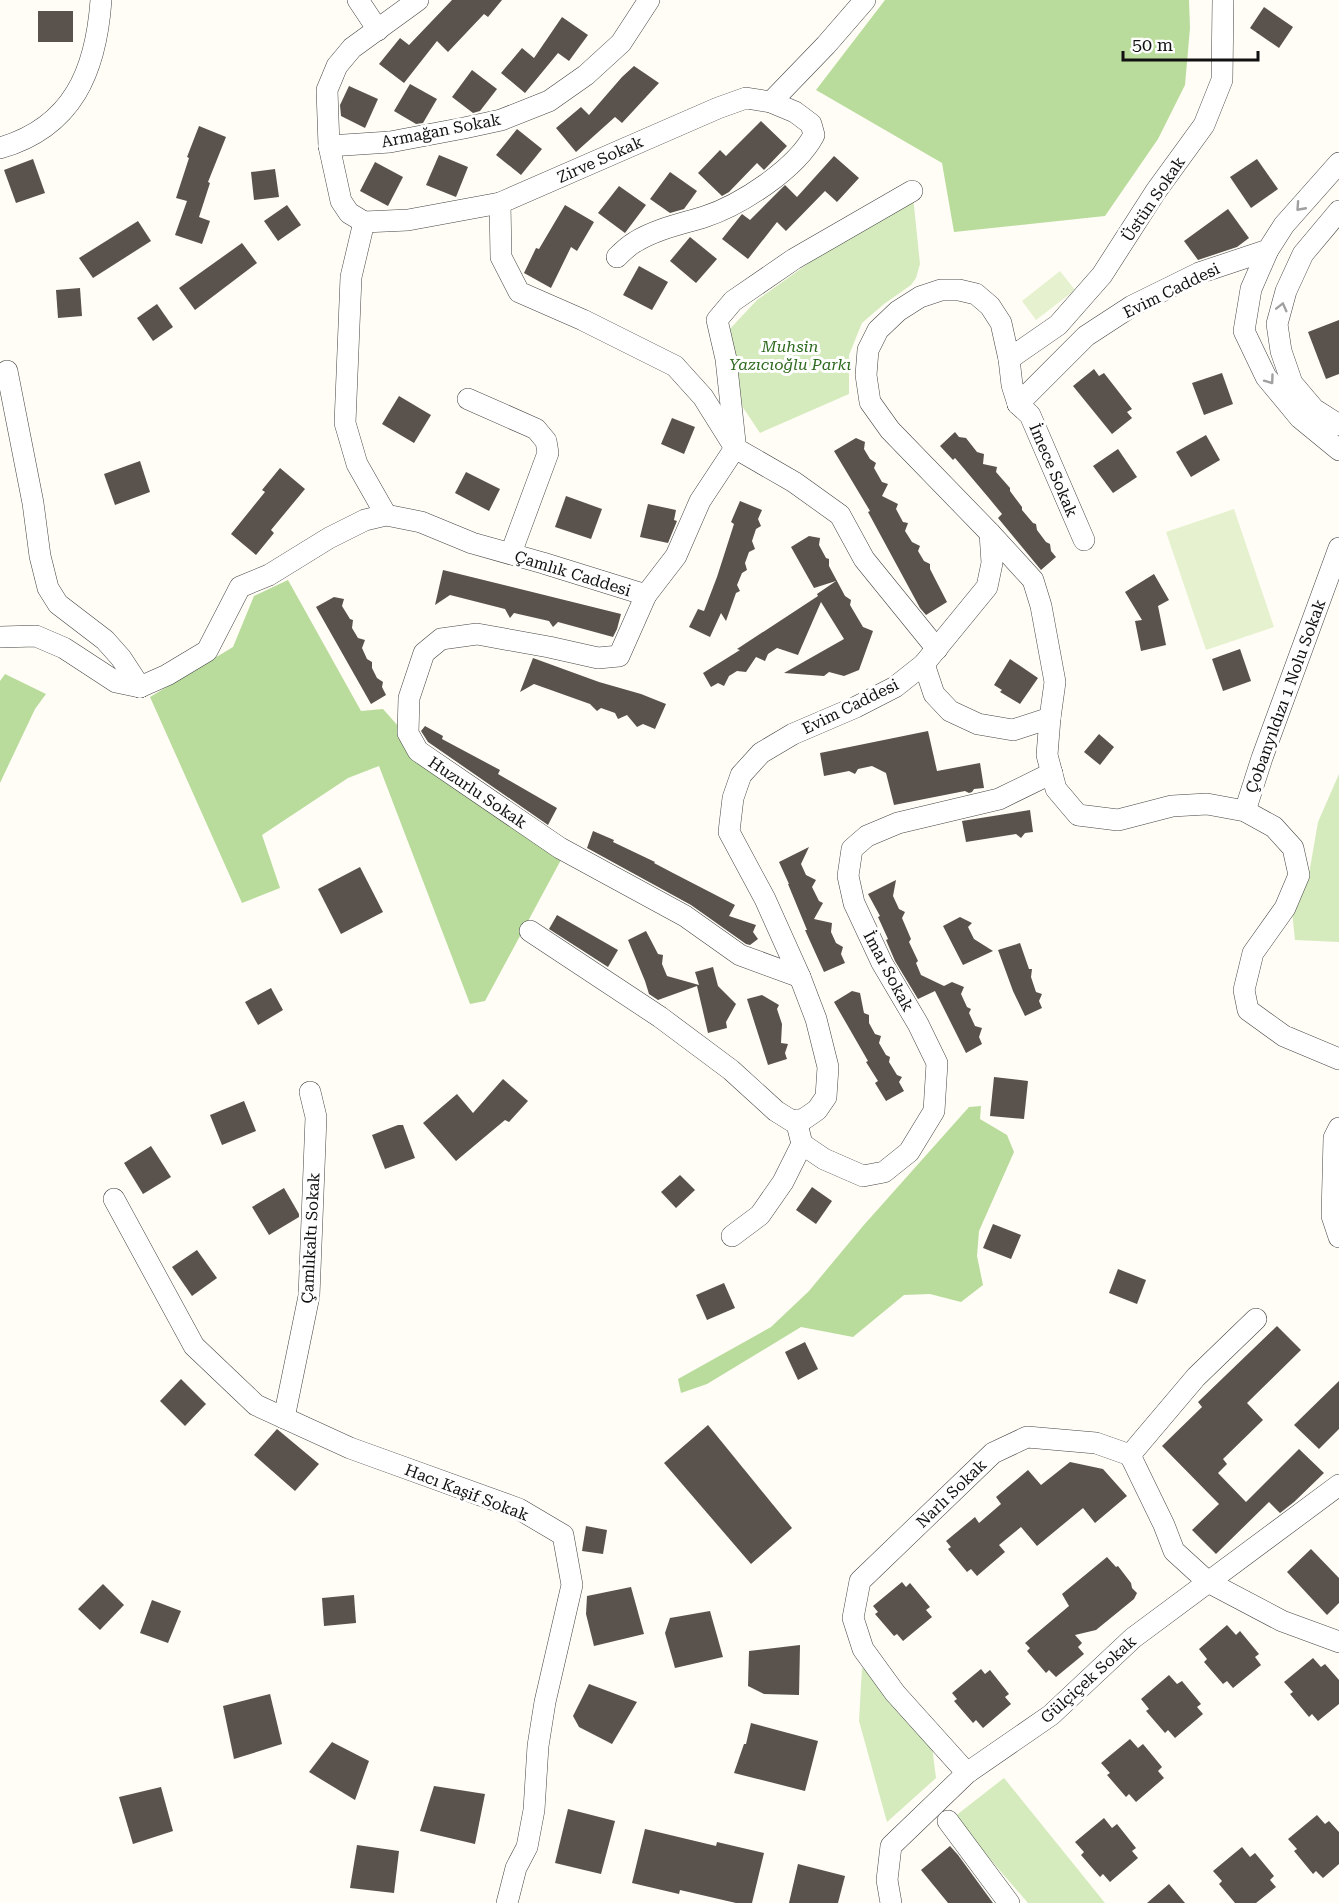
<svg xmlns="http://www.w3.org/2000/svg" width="1339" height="1903" font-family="'Roboto Serif',serif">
  <rect width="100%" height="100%" fill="#fffdf5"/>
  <g fill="#d5ebbd">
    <polygon points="913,196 920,264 916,278 911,285 884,304 862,323 849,355 849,394 760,433 740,403 727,332 757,300 841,240"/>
    <polygon points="1339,774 1339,942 1295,940 1292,911 1309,874 1318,822"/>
    <polygon points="862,1668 871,1673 932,1746 936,1778 887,1822 859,1721"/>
    <polygon points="1004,1778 1105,1903 1028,1903 954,1817"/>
  </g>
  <g fill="#b9dc9c">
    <polygon points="885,0 1189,0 1190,28 1185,85 1158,139 1105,216 954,232 942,163 816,90"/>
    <polygon points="288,580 361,711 383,709 399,727 562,858 485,1001 470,1004 379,766 348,778 262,835 280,888 242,903 150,697 233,647 254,596"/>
    <polygon points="5,674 46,694 35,709 0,783 0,681"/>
    <polygon points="981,1106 980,1119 1007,1135 1014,1152 979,1231 977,1256 983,1285 961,1302 930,1294 904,1295 853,1337 801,1327 707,1384 681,1393 678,1379 771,1327 809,1291 863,1226 969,1107"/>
  </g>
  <g fill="#e6f2cf">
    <polygon points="1060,271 1075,290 1036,320 1022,301"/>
    <polygon points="1234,509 1274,627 1206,650 1166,532"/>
  </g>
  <g fill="#5a524d">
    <polygon points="452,0 502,0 488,17 484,14 448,52 437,41 404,83 379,64 400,38 409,45"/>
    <polygon points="1264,7 1293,27 1279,48 1250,28"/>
    <rect x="38" y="11" width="35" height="31"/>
    <polygon points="562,17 588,35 569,61 558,53 525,93 501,73 522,48 534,58"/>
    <polygon points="634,66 659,83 622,123 615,117 576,152 556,128 581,107 589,115 622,77"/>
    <polygon points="472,70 497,89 480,111 473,113 452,97"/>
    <polygon points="410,84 437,99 423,123 416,124 394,111"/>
    <polygon points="349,86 378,99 365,128 341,116 340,105"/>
    <polygon points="761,121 787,146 764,170 757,163 729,192 722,196 698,173 720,150 726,156"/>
    <polygon points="199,126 226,137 208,182 210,183 199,217 210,221 202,244 175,235 187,201 176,198 189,158 187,157"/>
    <polygon points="517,129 542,149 521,175 496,155"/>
    <polygon points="439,155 468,167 456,197 426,185"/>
    <polygon points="834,156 859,178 837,202 825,191 786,231 777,222 748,259 722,239 742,214 750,220 785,185 797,197"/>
    <polygon points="33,159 45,193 16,203 4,170"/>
    <polygon points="1257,159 1278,189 1251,208 1230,177"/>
    <polygon points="375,162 403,177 388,206 360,191"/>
    <polygon points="275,169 279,197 254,200 251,172"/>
    <polygon points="670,172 697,191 684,209 670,213 650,199"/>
    <polygon points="619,186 646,205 625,233 598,213"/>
    <polygon points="287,205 301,225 278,241 264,221"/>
    <polygon points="565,205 594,222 577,251 571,247 551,288 524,273 536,248 539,249"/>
    <polygon points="1228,209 1249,238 1237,247 1198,260 1184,241"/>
    <polygon points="138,221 151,241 93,278 79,258"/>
    <polygon points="690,237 717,259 696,283 670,261"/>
    <polygon points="242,243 257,263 195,310 179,288"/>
    <polygon points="639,266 668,282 652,310 623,295"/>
    <polygon points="80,288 82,316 58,318 56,290"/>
    <polygon points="157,304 173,327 153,341 137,318"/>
    <polygon points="1339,320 1339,374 1326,379 1308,332"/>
    <polygon points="1094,369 1099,376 1104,373 1132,409 1127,412 1132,418 1112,434 1073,386"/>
    <polygon points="1222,373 1233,404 1204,415 1192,383"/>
    <polygon points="399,396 431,415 414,443 382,424"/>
    <polygon points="672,418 695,427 684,454 661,444"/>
    <polygon points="955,432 959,437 966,438 977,452 984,454 983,464 997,467 996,472 1010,488 1010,491 1022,507 1022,510 1033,523 1036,524 1037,530 1046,542 1050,544 1051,551 1056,557 1041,570 998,518 1002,514 988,497 955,458 953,460 940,446"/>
    <polygon points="1206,435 1220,460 1191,477 1176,452"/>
    <polygon points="856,438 865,442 864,449 870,459 876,463 874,468 882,482 888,484 882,496 898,504 896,509 903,522 908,523 905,531 912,542 920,546 918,551 924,561 930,564 930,569 947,602 926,615 920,608 868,512 870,511 834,451"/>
    <polygon points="1118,449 1137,477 1113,493 1093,466"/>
    <polygon points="140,461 150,492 115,505 104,474"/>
    <polygon points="280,468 305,489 271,530 274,533 256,555 231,534 265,492 262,490"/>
    <polygon points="466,472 500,489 489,511 455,493"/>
    <polygon points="566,496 602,509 591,539 555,527"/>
    <polygon points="740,501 762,510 758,519 761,526 756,529 752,541 755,549 749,552 745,563 747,570 742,573 737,585 740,591 736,593 726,621 721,613 710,637 689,627 698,609 704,611 717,577 734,524 731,522"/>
    <polygon points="648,504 676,510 674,520 677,521 668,543 640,537"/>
    <polygon points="809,536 820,538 819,545 826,558 829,559 829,566 845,596 851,600 850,605 863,627 873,631 859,670 844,676 829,672 824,676 784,673 844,639 821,602 798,655 777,648 768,654 765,661 756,657 746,672 737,671 729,676 724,686 718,683 711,687 703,673 740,650 737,649 818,596 817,594 836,581 814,588 791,547"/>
    <polygon points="443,570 621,614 617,629 613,637 558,622 553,627 549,621 514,613 510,618 505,609 450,595 435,605"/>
    <polygon points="1154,574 1169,600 1158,606 1166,645 1141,651 1135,621 1142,620 1125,592"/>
    <polygon points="334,597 344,599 342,606 350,619 353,620 352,628 358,638 365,640 362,648 367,659 372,662 372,668 377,678 383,682 382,687 386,695 371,704 316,607"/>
    <polygon points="1240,649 1251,681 1223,691 1212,659"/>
    <polygon points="533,658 599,682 641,694 666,704 655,729 643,724 637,727 627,715 618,719 615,713 601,708 597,711 590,704 534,684 520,692"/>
    <polygon points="1010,659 1038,678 1020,704 1000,692 1002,690 994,685"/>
    <polygon points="425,726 443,736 442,739 500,770 498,774 557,808 548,825 428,742 421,731"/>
    <polygon points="928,731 937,771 980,763 984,788 974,789 972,792 969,793 965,791 894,805 886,773 872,766 858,769 855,774 849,771 824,776 820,753"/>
    <polygon points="1099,734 1114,747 1100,765 1084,752"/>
    <polygon points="1030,810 1033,832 1025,833 1021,838 1016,834 966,842 962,821"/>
    <polygon points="593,831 614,840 613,842 655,862 654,863 673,873 735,905 729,916 756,925 753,932 758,939 750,945 746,944 691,905 587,848"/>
    <polygon points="809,847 801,864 806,875 816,880 812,887 819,901 823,903 814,919 832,923 831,932 836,943 843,947 841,954 845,963 824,972 805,930 807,930 788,884 789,884 779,862"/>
    <polygon points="360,867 383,912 341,934 318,889"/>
    <polygon points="896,880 893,896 899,909 905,912 902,918 911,939 909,942 918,961 916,963 921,975 944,986 952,982 964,987 961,994 967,1007 971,1009 969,1013 975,1026 982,1028 979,1037 982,1044 966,1053 935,991 918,999 895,961 886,940 888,939 878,917 880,916 868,894"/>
    <polygon points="557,915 618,950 608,967 549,929"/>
    <polygon points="960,917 972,923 968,927 974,939 993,951 963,965 943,926"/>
    <polygon points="646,931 658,954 663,955 662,964 667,976 699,985 695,972 713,967 718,986 736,1004 726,1022 727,1028 708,1033 697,986 658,1000 649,994 645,981 628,940"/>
    <polygon points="1020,943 1029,969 1032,969 1031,977 1036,992 1042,994 1039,1001 1042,1008 1025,1016 1013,991 998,950"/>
    <polygon points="271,988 283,1010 258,1025 245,1002"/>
    <polygon points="852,991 860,993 864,1013 869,1015 869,1023 875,1034 881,1036 879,1043 886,1055 890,1057 889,1062 897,1075 902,1077 899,1082 904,1091 886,1101 875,1083 878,1081 866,1062 868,1061 834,1002"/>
    <polygon points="762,995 779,1005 777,1009 782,1024 781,1043 788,1044 785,1053 787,1059 768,1065 747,999"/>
    <polygon points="994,1077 1028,1081 1024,1119 990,1116"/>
    <polygon points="503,1079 528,1101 509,1122 505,1120 456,1161 423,1123 457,1094 473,1113"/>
    <polygon points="244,1101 256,1131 222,1145 210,1115"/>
    <polygon points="398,1125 403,1125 415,1158 385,1169 372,1135"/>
    <polygon points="151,1146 171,1177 143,1194 124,1163"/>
    <polygon points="680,1175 695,1190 676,1208 661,1192"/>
    <polygon points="812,1187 832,1201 816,1224 796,1210"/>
    <polygon points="284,1188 299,1214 299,1217 269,1235 252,1207"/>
    <polygon points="993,1224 1021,1235 1011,1259 983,1248"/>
    <polygon points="197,1250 217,1278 192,1296 172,1267"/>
    <polygon points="1118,1269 1146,1280 1137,1304 1109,1293"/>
    <polygon points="724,1283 735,1308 707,1320 696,1295"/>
    <polygon points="1277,1326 1301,1350 1247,1403 1263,1420 1223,1459 1227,1464 1218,1473 1246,1502 1299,1449 1324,1473 1294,1502 1280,1513 1269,1502 1216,1554 1192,1530 1219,1504 1162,1446 1202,1407 1198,1402"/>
    <polygon points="805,1342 818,1369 798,1380 785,1352"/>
    <polygon points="181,1379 206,1404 185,1426 160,1401"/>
    <polygon points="1339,1381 1339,1429 1319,1449 1294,1425"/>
    <polygon points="708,1425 792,1528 751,1564 664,1463"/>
    <polygon points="277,1429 319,1464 295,1491 254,1455"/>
    <polygon points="1070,1462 1103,1469 1127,1496 1095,1523 1083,1508 1037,1546 1021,1527 999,1545 1005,1552 977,1576 971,1569 967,1572 948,1549 951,1547 946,1541 975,1517 979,1523 1001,1504 996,1497 1028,1470 1041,1485"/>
    <polygon points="586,1526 607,1530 603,1554 582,1551"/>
    <polygon points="1311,1549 1339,1578 1339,1603 1327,1615 1287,1572"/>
    <polygon points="1107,1557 1116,1567 1118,1566 1131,1583 1132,1588 1137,1593 1134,1599 1096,1630 1075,1635 1082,1643 1078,1647 1084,1654 1056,1677 1049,1670 1046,1673 1027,1651 1030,1648 1025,1643 1069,1606 1062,1594"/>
    <polygon points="902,1582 906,1587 910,1583 930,1607 926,1610 932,1617 903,1641 897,1634 894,1636 875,1614 878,1612 873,1606"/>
    <polygon points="103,1584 124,1605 100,1630 78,1609"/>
    <polygon points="631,1587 644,1634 594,1646 586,1614 587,1596"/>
    <polygon points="354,1595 356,1623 324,1626 322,1598"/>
    <polygon points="152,1600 181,1611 168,1643 140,1633"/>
    <polygon points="710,1611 723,1657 675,1668 665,1633 670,1618"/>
    <polygon points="1227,1625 1236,1635 1240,1631 1259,1654 1255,1657 1261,1665 1233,1688 1227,1681 1223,1684 1204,1662 1207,1659 1199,1649"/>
    <polygon points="800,1645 799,1695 764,1694 748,1686 749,1651"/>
    <polygon points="1313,1658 1321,1667 1325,1664 1339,1680 1339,1704 1318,1721 1312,1714 1309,1717 1290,1694 1293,1692 1284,1682"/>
    <polygon points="981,1669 985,1674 990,1670 1009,1694 1005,1697 1011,1704 983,1728 976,1720 973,1723 954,1701 957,1699 952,1693"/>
    <polygon points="1169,1675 1177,1684 1182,1681 1201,1704 1197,1707 1203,1714 1175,1738 1168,1730 1165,1733 1146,1711 1149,1709 1141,1699"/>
    <polygon points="589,1684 637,1702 612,1744 579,1727 573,1716"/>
    <polygon points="270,1694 282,1744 234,1759 223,1706"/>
    <polygon points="751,1723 818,1741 805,1791 734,1773 744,1744 746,1744"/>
    <polygon points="1130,1739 1138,1748 1143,1744 1162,1767 1158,1771 1164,1778 1136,1802 1129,1794 1126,1797 1107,1775 1110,1773 1101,1763"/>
    <polygon points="332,1742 369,1761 355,1800 309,1772"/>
    <polygon points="434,1786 485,1794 475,1844 420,1831"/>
    <polygon points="161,1787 173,1831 133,1844 119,1797"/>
    <polygon points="568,1809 615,1821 601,1874 555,1863"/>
    <polygon points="1317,1815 1325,1824 1329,1821 1339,1832 1339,1864 1323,1878 1316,1871 1313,1874 1294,1851 1297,1849 1288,1839"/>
    <polygon points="1104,1818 1112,1828 1117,1824 1136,1848 1132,1851 1138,1858 1110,1882 1103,1874 1100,1877 1081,1855 1084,1852 1075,1842"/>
    <polygon points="645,1829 716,1846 717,1842 764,1853 752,1903 736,1903 680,1890 679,1894 632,1883"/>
    <polygon points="357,1845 399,1851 394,1893 350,1888"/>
    <polygon points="950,1846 958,1855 993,1903 948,1903 921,1870"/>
    <polygon points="1242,1847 1250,1857 1255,1853 1274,1876 1270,1880 1276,1887 1256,1903 1235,1903 1219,1884 1222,1881 1213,1871"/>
    <polygon points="798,1864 845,1876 838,1903 789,1903"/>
    <polygon points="1169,1884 1185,1903 1147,1903"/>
  </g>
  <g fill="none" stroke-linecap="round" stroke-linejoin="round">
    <defs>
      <g id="minor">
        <polyline points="358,0 378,30"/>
        <path d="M418,0L352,48L337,66L327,90L329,146L341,201L349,213L364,222L408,220L500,203L718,108L746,98L771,102L795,112L811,124L814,135C796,169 741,205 704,217C681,224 656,229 635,242C628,246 622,252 617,257"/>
        <polyline points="771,102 826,45 865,0"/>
        <polyline points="329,146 390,142 464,128 501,120 549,101 586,75 621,43 649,0"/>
        <path d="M0,148C73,127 96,71 101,0"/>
        <polyline points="1339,163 1284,225 1268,250 1251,289 1244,331 1266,377 1300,418 1339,450"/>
        <polyline points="500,203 501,257 519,292 583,320 675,366 703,397 735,448 794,482 840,515 864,559 937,649"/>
        <polyline points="1339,211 1303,254 1286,291 1277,324 1281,351 1292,383 1314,409 1339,425"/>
        <polyline points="364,222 351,277 345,423 357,464 386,515"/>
        <polyline points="1009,359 1058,325 1102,275 1156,191 1204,125 1222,80 1223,0"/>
        <polyline points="7,371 33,503 40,556 48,588 58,604 105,640 121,658 140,687"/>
        <polyline points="468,399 536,429 546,441 548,453 511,553"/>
        <polyline points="1018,404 1012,385 1009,359 1001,323 990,306 976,294 959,290 941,290 920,297 898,311 878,330 868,350 866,375 870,402 890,430 990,533 1033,580 1041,606 1055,682 1050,718 1047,755 1056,789 1078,815 1118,820 1172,806 1207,804 1245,811 1274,827 1293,848 1299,875 1285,908 1253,953 1244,990 1248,1010 1284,1036 1339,1059"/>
        <polyline points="1018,404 1086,336 1132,306 1199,273 1268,250"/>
        <polyline points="1018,404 1030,415 1084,540"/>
        <polyline points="735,442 726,359 717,320 733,301 794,259 912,191"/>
        <polyline points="646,595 619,656 598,658 549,647 477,634 441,639 424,653 409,698 408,733 418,751 560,848 685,916 740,955 800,977"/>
        <polyline points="0,637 36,636 64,648 116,682 140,687"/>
        <polyline points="924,664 934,694 950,711 978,724 1013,730 1050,718"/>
        <polyline points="140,687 167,675 207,651 240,587 269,575 329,538 365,520 386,515 421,522 472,543 543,563 646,595 676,556 700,501 735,448"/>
        <polyline points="1245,811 1262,758 1339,548"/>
        <polyline points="530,931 660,1017 731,1070 776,1111 792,1121 804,1119 817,1110 826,1097 828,1067 816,1019 800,977 765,899 729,832 733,798 741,775 761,753 793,734 856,707 895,687 924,664 987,587 992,563 990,533"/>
        <polyline points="796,1120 802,1144 824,1159 863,1176 884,1172 909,1152 934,1111 937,1063 918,1024 882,963 854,903 848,876 852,849 867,836 898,823 999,799 1052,773"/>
        <polyline points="1339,1128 1334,1138 1332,1216 1339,1237"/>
        <polyline points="114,1199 194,1346 256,1405 350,1448 519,1509 563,1535 572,1585 545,1702 538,1746 534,1810 527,1847 516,1868 507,1903"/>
        <polyline points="732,1236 760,1215 783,1182 802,1144"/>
        <polyline points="284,1418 309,1296 316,1117 310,1092"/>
        <polyline points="1130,1455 1164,1525 1174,1551 1208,1582 1282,1621 1339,1642"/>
        <polyline points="1130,1455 1196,1377 1256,1319"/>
        <polyline points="967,1773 895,1693 863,1649 853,1618 860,1581 993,1453 1027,1437 1096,1443 1130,1455"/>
        <polyline points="948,1821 1009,1903"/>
        <polyline points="891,1903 887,1880 891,1846 967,1773 1051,1715 1133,1638 1339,1485"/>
      </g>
    </defs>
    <use href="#minor" stroke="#444" stroke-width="22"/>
    <use href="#minor" stroke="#fff" stroke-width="21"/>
  </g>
  <defs><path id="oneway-chevron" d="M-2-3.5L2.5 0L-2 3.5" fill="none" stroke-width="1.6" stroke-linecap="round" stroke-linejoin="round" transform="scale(1.5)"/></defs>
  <g stroke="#a0a0a0">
    <use href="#oneway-chevron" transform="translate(1300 207) rotate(132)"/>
    <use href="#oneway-chevron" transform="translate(1282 307) rotate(-76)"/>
    <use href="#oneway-chevron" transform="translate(1270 380) rotate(54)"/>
  </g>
  <g text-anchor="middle" stroke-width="6" stroke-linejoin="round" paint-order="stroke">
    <g font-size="16" fill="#111" stroke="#fff">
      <text transform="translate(441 130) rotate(-11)" y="6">Armağan Sokak</text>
      <text transform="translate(600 159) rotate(-24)" y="6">Zirve Sokak</text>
      <text transform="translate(1153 199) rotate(-56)" y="6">Üstün Sokak</text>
      <text transform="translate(1171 290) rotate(-26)" y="6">Evim Caddesi</text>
      <text transform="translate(1054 470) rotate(67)" y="6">İmece Sokak</text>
      <text transform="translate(573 573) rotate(17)" y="6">Çamlık Caddesi</text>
      <text transform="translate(1285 696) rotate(-70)" y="6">Çobanyıldızı 1 Nolu Sokak</text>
      <text transform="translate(850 706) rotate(-26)" y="6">Evim Caddesi</text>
      <text transform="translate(478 792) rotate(34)" y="6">Huzurlu Sokak</text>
      <text transform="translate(889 971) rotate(62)" y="6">İmar Sokak</text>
      <text transform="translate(310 1238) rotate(-87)" y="6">Çamlıkaltı Sokak</text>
      <text transform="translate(467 1492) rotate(21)" y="6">Hacı Kaşif Sokak</text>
      <text transform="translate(951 1493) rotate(-44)" y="6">Narlı Sokak</text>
      <text transform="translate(1088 1679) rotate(-42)" y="6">Gülçiçek Sokak</text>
    </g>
    <g font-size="16" font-style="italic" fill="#2f6b1f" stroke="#fff">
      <text x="790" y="352">Muhsin<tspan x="790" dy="18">Yazıcıoğlu Parkı</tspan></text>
    </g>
  </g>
  <path d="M1123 51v9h135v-9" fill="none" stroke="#111111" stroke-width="3"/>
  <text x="1132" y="51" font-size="18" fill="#111111" stroke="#ffffff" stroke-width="4.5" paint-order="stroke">50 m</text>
</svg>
